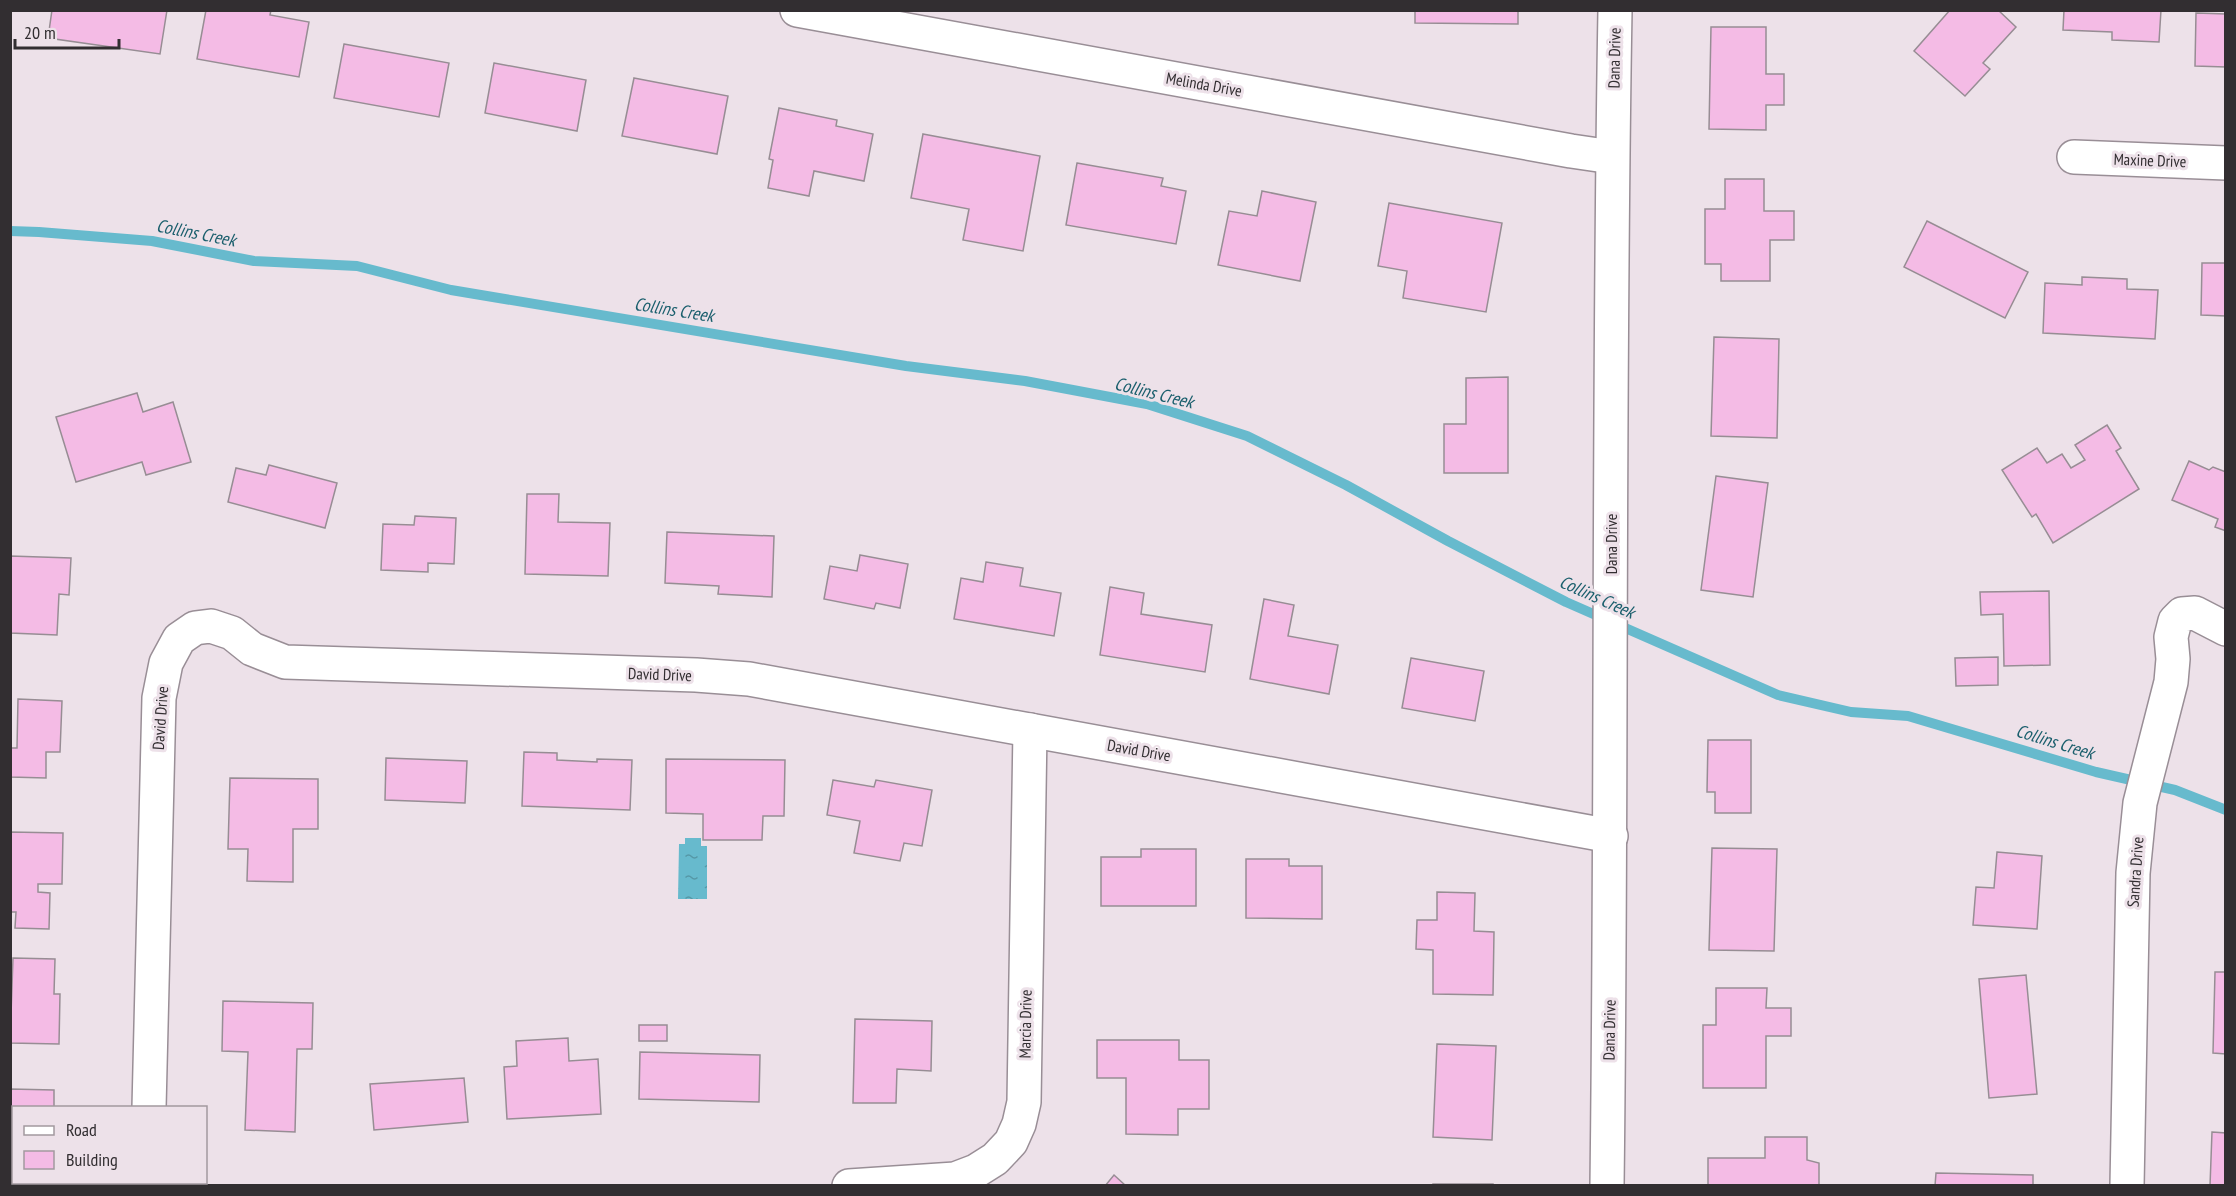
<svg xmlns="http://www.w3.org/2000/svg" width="2236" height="1196" font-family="'PT Sans Narrow',sans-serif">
  <defs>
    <pattern id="water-ripples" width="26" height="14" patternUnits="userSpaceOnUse" patternTransform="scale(1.5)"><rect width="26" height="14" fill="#67bacd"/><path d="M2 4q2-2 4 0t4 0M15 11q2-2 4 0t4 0" fill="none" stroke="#5598a7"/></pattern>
  </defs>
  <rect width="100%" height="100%" fill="#ede1e9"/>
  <polygon fill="url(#water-ripples)" points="685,838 701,838 701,846 707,846 707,899 678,899 679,844 685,844"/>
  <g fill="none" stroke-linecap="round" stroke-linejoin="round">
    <polyline stroke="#67bacd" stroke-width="10" points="10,231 39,232 152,241 254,261 357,266 451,290 906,366 1025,381 1147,404 1247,436 1346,485 1448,541 1566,602 1778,695 1851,712 1908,716 2096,772 2175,790 2226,810"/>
  </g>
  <g fill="#f4bbe5" stroke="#978d94" stroke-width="1.5">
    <polygon points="52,10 167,10 160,54 48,38"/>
    <polygon points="206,10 271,10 270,15 309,22 299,77 197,59"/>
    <polygon points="1415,10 1518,10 1518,24 1415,23"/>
    <polygon points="1950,10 1998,10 2016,27 1983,63 1990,69 1965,96 1914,51"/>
    <polygon points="2064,10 2161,10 2159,42 2112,40 2112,32 2063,30"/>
    <polygon points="2196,13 2226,14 2226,67 2195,66"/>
    <polygon points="1711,27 1766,27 1766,74 1784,74 1784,105 1766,105 1766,130 1709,129"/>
    <polygon points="344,44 449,63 439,117 334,98"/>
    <polygon points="494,63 586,80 577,131 485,113"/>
    <polygon points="634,78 728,96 717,154 622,136"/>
    <polygon points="779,108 837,120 836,126 873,134 864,181 814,171 809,196 768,188 773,160 769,159"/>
    <polygon points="923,134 1040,156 1023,251 963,240 969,209 911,198"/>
    <polygon points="1077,163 1163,178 1161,186 1186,191 1176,244 1066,225"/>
    <polygon points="1725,179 1764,179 1764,211 1794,211 1794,240 1770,240 1770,281 1721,281 1721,264 1705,264 1705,209 1725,209"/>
    <polygon points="1262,191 1316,202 1300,281 1218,265 1229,211 1257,216"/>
    <polygon points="1389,203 1502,223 1486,312 1403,298 1407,271 1378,266"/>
    <polygon points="1927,221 2028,272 2005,318 1904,267"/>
    <polygon points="2202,263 2226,263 2226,316 2201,315"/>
    <polygon points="2082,277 2127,279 2127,289 2158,290 2155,339 2043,333 2045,283 2082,285"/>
    <polygon points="1714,337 1779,339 1777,438 1711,436"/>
    <polygon points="1508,377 1508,473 1444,473 1444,424 1466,424 1466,378"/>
    <polygon points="137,393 143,412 173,402 191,462 146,475 142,462 76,482 56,417"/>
    <polygon points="2107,425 2121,448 2116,451 2139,489 2053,543 2036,514 2032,517 2002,470 2037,448 2047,463 2062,454 2071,468 2085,460 2075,445"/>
    <polygon points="2189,461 2209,470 2213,467 2226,472 2226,531 2215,527 2218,519 2172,500"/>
    <polygon points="269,465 337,483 325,528 228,502 236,468 266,475"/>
    <polygon points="1716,476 1768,483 1753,597 1701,590"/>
    <polygon points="527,494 559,494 558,522 610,523 608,576 525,574"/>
    <polygon points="415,516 456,518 454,564 428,563 428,572 381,570 383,524 414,525"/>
    <polygon points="667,532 774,536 772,597 718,594 719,586 665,583"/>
    <polygon points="860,555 908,564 900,608 876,603 874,609 824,599 830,566 857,571"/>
    <polygon points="10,556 71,558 69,595 59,594 57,635 10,633"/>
    <polygon points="986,562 1023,568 1020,586 1061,593 1054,636 954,619 961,578 983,582"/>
    <polygon points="1110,587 1144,593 1141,614 1212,625 1205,672 1100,655"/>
    <polygon points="2049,591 2050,665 2004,666 2003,614 1981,615 1980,592"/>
    <polygon points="1264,599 1294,605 1288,636 1338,645 1329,694 1250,679"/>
    <polygon points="1998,657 1998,685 1956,686 1955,658"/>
    <polygon points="1411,658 1484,671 1475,721 1402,708"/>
    <polygon points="18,699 62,701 60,752 46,752 46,778 10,777 10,748 17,748"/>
    <polygon points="1708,740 1751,740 1751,813 1715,813 1715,792 1707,792"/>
    <polygon points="524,752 557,753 557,760 597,762 597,759 632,760 630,810 522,806"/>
    <polygon points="386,758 467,761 465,803 385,800"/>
    <polygon points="666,759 785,760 784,816 763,816 762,840 703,840 703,814 666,813"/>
    <polygon points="230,778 318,779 318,829 293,829 293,882 247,881 248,849 228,849"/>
    <polygon points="833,780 874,787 876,780 932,790 922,846 904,843 900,861 854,853 860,821 827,815"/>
    <polygon points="10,832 63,833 62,884 38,884 38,892 50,893 49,929 15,928 16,912 10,912"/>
    <polygon points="1712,848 1777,849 1774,951 1709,950"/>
    <polygon points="1141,849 1196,849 1196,906 1101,906 1101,857 1141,857"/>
    <polygon points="1997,852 2042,856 2037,929 1973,925 1976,887 1994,888"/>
    <polygon points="1246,859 1289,859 1289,866 1322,866 1322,919 1246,918"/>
    <polygon points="1437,892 1475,893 1474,931 1494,932 1493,995 1433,994 1433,950 1416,949 1417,920 1437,920"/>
    <polygon points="13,958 55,959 54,994 60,994 59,1044 10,1043"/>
    <polygon points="2215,972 2226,972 2226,1054 2213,1053"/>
    <polygon points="2026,975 2037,1094 1989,1098 1979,979"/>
    <polygon points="1716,988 1767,988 1766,1008 1791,1008 1791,1036 1766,1036 1766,1088 1703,1088 1703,1025 1716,1025"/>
    <polygon points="223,1001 313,1003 312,1049 297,1049 295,1132 245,1130 248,1052 222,1051"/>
    <polygon points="855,1019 932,1021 931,1071 897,1069 896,1103 853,1103"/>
    <rect x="639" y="1025" width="28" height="16"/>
    <polygon points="568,1038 569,1061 598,1059 601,1114 507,1119 504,1067 517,1066 516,1041"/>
    <polygon points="1097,1040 1179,1040 1179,1060 1209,1060 1209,1109 1178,1109 1178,1135 1126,1134 1126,1078 1097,1078"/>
    <polygon points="1437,1044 1496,1046 1492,1140 1433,1137"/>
    <polygon points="640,1052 760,1055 759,1102 639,1099"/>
    <polygon points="464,1078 468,1122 374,1130 370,1084"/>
    <polygon points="10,1089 54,1090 54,1108 14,1108 14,1178 10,1178"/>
    <polygon points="2212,1132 2226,1133 2226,1186 2210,1186"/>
    <polygon points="1765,1137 1807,1137 1807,1160 1819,1163 1819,1186 1708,1186 1708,1158 1765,1158"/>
    <polygon points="1936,1173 2033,1175 2033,1186 1935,1186"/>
    <polygon points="1114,1175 1126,1186 1105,1186"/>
    <rect x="1433" y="1184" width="60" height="2"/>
  </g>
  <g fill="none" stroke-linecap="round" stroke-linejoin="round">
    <defs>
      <g id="street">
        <polyline points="797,10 1571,151 1612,157"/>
        <polyline points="2074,157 2226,163"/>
        <polyline points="149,1108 159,698 166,663 179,639 195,628 211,626 232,633 252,649 285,662 696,675 749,679 1611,836"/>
        <polyline points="147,1186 147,1182"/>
        <polyline points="849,1186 955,1179 976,1171 995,1159 1011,1142 1019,1124 1024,1102 1030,730"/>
        <path d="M1607,1186C1612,794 1608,402 1615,10"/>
        <polyline points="2127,1186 2133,873 2140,803 2171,682 2173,659 2171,637 2175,621 2182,614 2195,613 2226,629"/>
      </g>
    </defs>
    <use href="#street" stroke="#998e96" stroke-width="36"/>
    <use href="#street" stroke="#fff" stroke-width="33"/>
  </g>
  <g text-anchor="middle" stroke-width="6" stroke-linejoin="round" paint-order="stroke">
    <g font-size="16" fill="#322e31" stroke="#ede1e9">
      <text transform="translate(1614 58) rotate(-89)" y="6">Dana Drive</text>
      <text transform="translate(1204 84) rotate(10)" y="6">Melinda Drive</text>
      <text transform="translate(2150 160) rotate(2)" y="6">Maxine Drive</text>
      <text transform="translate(1611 544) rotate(-90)" y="6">Dana Drive</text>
      <text transform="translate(660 674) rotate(2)" y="6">David Drive</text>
      <text transform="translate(160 718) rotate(-86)" y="6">David Drive</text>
      <text transform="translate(1139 750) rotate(10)" y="6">David Drive</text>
      <text transform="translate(2135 872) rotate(-86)" y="6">Sandra Drive</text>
      <text transform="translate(1025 1024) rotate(-89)" y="6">Marcia Drive</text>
      <text transform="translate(1609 1030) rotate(-89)" y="6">Dana Drive</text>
    </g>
    <g font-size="18" font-style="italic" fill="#1b5f6d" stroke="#ede1e9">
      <text transform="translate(196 233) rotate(11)" y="6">Collins Creek</text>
      <text transform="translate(674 310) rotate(9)" y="6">Collins Creek</text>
      <text transform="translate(1154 393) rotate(14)" y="6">Collins Creek</text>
      <text transform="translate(1597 597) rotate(24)" y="6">Collins Creek</text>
      <text transform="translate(2055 742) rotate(17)" y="6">Collins Creek</text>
    </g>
  </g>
  <rect width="2236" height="1196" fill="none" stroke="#322e31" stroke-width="24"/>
  <rect x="12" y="1106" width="195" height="78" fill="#ede1e9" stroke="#a2999f" stroke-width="1.5"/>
  <rect x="24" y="1126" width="30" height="9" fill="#ffffff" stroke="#a2999f" stroke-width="1.5"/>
  <text x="66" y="1136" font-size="18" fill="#322e31">Road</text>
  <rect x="24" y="1151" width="30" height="18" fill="#f4bbe5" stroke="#a2999f" stroke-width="1.5"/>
  <text x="66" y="1166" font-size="18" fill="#322e31">Building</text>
  <path d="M15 39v9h104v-9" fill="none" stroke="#322e31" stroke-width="3"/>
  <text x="24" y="39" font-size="18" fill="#322e31" stroke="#ede1e9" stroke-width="4.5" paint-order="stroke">20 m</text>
</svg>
